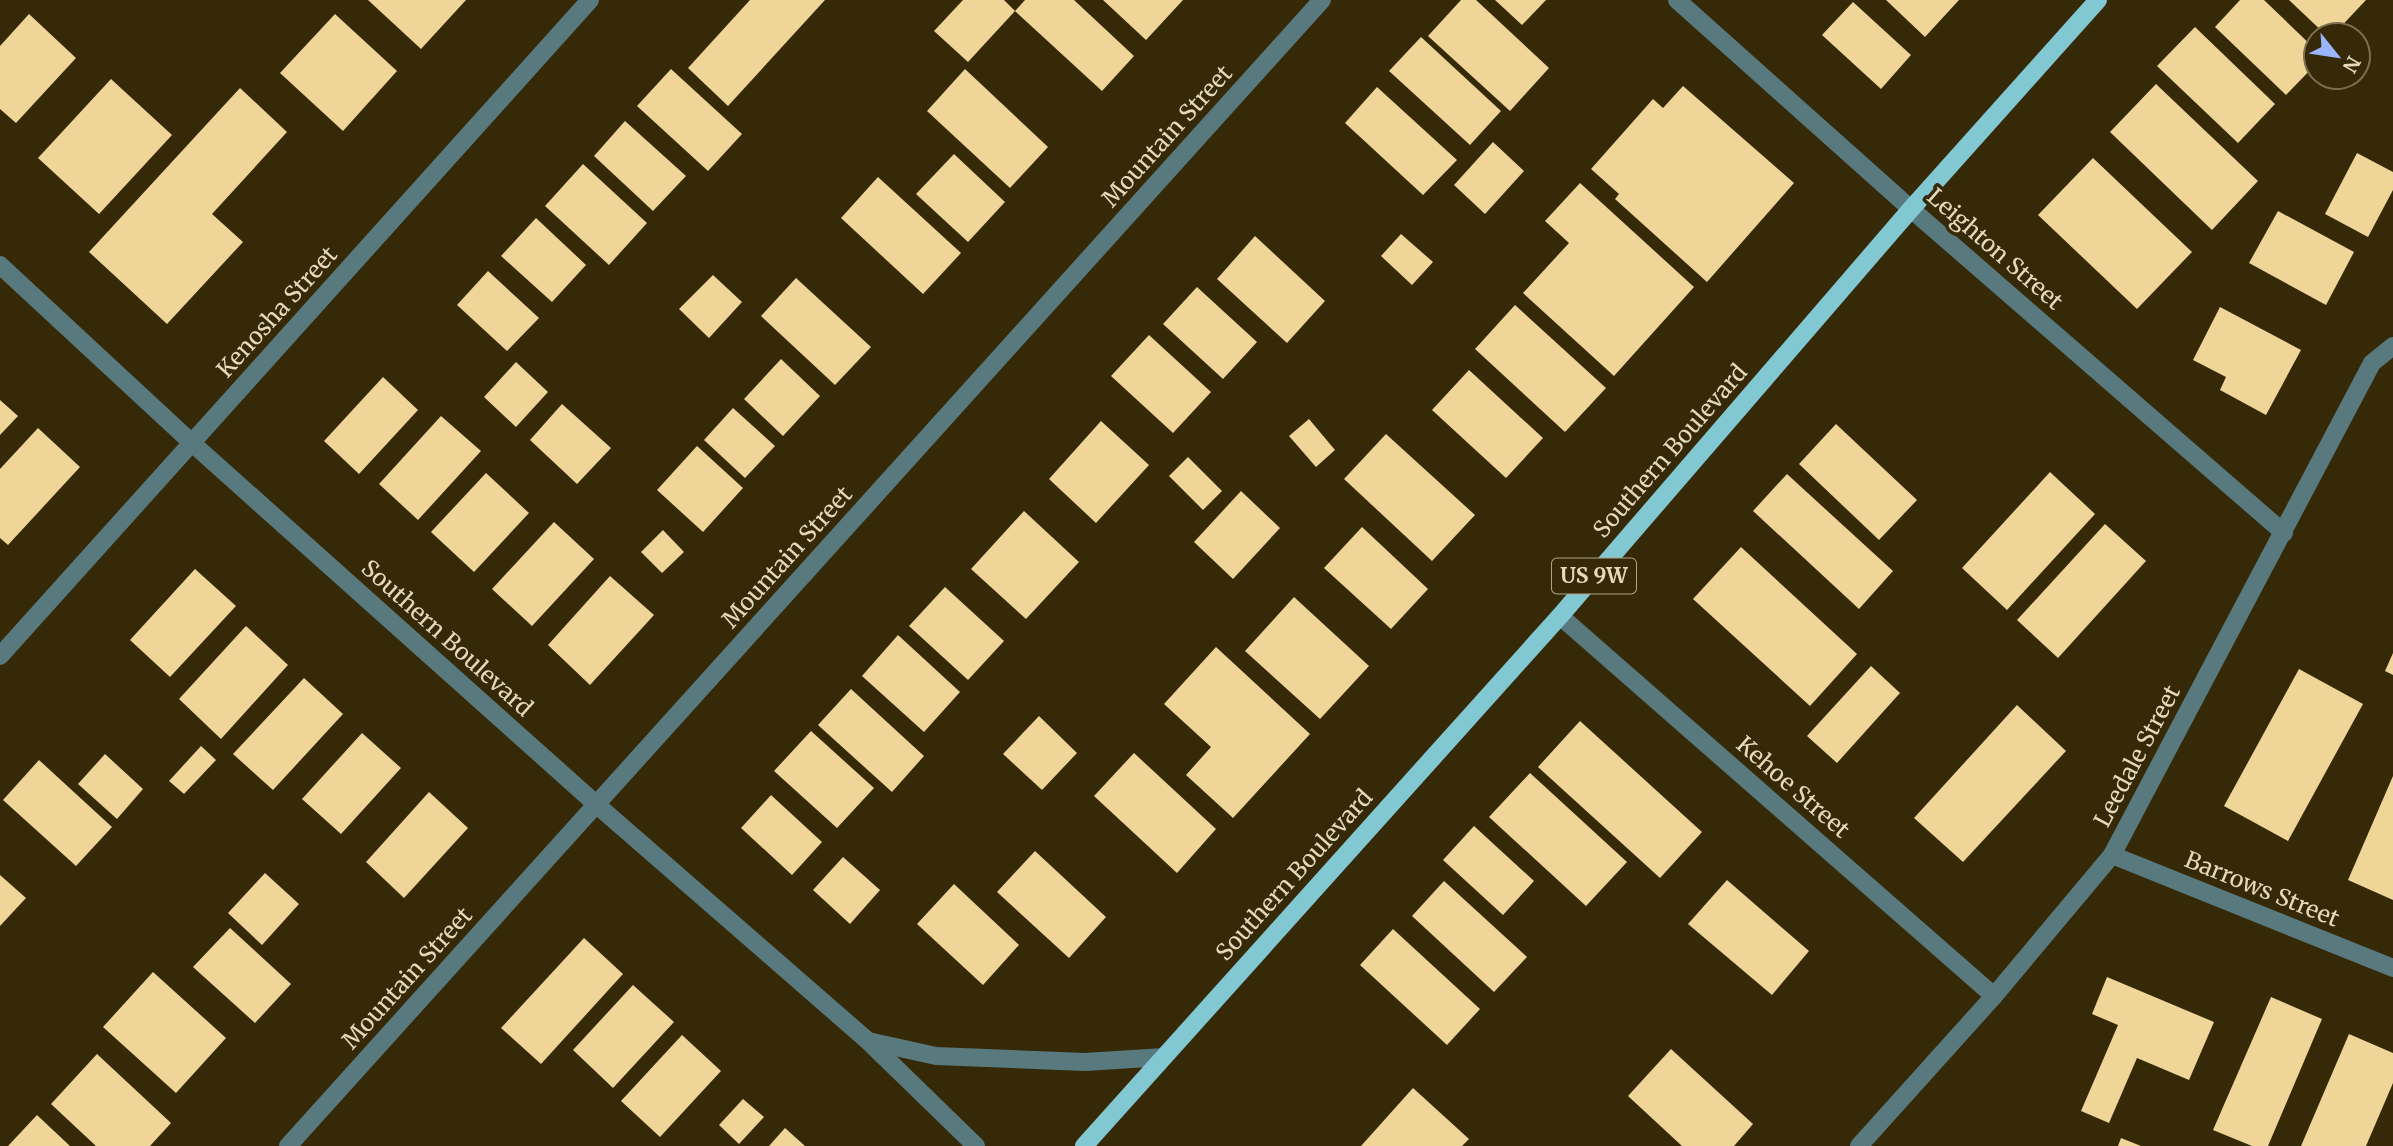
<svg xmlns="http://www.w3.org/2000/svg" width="2393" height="1146" font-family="Merriweather,serif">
  <rect width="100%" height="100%" fill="#352908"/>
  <g fill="#efd597">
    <polygon points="368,0 466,0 421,49"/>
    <polygon points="750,0 825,0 728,106 688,68"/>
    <polygon points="963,0 1004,0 1015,11 968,62 934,31"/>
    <polygon points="1025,0 1074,0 1134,56 1102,91 1015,11"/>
    <polygon points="1103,0 1183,0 1146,40"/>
    <polygon points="1461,0 1476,0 1549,68 1510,111 1428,36"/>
    <polygon points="1495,0 1546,0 1522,25"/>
    <polygon points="1886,0 1959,0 1925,37"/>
    <polygon points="2240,0 2264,0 2316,50 2316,64 2286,95 2215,27"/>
    <polygon points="2289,0 2366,0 2333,35 2326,35"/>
    <polygon points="1853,2 1911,55 1881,89 1822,35"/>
    <polygon points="29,14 76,58 16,123 0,109 0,46"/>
    <polygon points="335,14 397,71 343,131 280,73"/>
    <polygon points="2195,27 2275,104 2238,143 2157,66"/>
    <polygon points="1421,37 1501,111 1470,145 1389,71"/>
    <polygon points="671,69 742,134 708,171 637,106"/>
    <polygon points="965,69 1048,147 1010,188 927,111"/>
    <polygon points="111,79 172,135 99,214 38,158"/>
    <polygon points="2156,84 2258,181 2212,230 2110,132"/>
    <polygon points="1683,86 1794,183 1707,282 1615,199 1619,194 1591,169 1653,99 1663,108"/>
    <polygon points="1377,87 1457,160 1423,195 1345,123"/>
    <polygon points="240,88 287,132 212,214 243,242 167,324 89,252"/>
    <polygon points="625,121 686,176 653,211 594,156"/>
    <polygon points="1493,142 1524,171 1485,214 1454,185"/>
    <polygon points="2357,153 2393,172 2393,190 2368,237 2325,214"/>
    <polygon points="954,154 1005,202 968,242 916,194"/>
    <polygon points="2093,158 2192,252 2137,309 2038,215"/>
    <polygon points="583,164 647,223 609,265 545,206"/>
    <polygon points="878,177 961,253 923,294 841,218"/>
    <polygon points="1580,183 1694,287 1614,376 1523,293 1569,243 1545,221"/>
    <polygon points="2278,211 2354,252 2326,305 2249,263"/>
    <polygon points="536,218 586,265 552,302 501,256"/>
    <polygon points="1401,234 1433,262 1412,285 1381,256"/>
    <polygon points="1255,236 1325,301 1287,343 1217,279"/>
    <polygon points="488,271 539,318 507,351 457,305"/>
    <polygon points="713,275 742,302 709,338 679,309"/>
    <polygon points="796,278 871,347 835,385 761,316"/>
    <polygon points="1197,287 1257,342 1223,379 1163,324"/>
    <polygon points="1515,305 1606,388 1565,432 1475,349"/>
    <polygon points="2220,307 2301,350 2266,415 2220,390 2226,377 2193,360"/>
    <polygon points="1149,335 1211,392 1173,433 1111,376"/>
    <polygon points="781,359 820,396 783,436 744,399"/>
    <polygon points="516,362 548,392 516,427 484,397"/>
    <polygon points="1469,370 1543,438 1506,478 1432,410"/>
    <polygon points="383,377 418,410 359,474 324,441"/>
    <polygon points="0,400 18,416 0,435"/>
    <polygon points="562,404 611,448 577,484 530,440"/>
    <polygon points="733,408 775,446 745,478 704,440"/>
    <polygon points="441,416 481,451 418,520 379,484"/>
    <polygon points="1309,419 1335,450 1316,467 1289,436"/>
    <polygon points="1101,421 1149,465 1096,523 1049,479"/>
    <polygon points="1836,424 1917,500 1879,540 1799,464"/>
    <polygon points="38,428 80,467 8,545 0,538 0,469"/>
    <polygon points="1386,434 1475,515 1432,561 1344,479"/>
    <polygon points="697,446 743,488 703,532 657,490"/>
    <polygon points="1188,457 1222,491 1203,510 1169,476"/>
    <polygon points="2050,472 2095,514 2007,610 1962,568"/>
    <polygon points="486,473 529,513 474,572 431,532"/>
    <polygon points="1787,474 1893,571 1859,609 1753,511"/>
    <polygon points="1241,491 1280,528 1233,579 1194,542"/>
    <polygon points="1024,511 1079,562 1026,619 971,569"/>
    <polygon points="554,522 594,559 532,626 492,589"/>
    <polygon points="2105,524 2146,561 2058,658 2017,620"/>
    <polygon points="1362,527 1428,589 1391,629 1324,568"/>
    <polygon points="663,530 684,552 662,573 641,552"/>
    <polygon points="1741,547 1857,654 1810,706 1693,599"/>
    <polygon points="195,569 236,606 170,677 130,640"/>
    <polygon points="610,576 654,615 590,685 548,645"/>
    <polygon points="945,587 1004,641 968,680 909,626"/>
    <polygon points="1294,597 1369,666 1320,719 1245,651"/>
    <polygon points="246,626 288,665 221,739 179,699"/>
    <polygon points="898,635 960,692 924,732 862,676"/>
    <polygon points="1216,647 1310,734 1233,818 1186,775 1211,747 1164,704"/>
    <polygon points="2393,653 2393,675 2385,671"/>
    <polygon points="1871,666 1900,693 1837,763 1807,736"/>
    <polygon points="2299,669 2363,704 2288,841 2224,806"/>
    <polygon points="304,678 343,714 273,790 233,754"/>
    <polygon points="851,689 924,756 892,792 818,725"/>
    <polygon points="2017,705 2066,751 1963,862 1914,818"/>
    <polygon points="1039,716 1077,753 1042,790 1003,754"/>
    <polygon points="1580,721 1702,832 1660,878 1538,767"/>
    <polygon points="811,731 874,788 837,828 774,771"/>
    <polygon points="362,733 401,768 341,834 302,799"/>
    <polygon points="201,746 216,760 184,794 169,781"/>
    <polygon points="1134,753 1216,829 1177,873 1094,796"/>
    <polygon points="105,754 143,789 117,819 78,784"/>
    <polygon points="39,760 112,827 76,866 3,800"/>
    <polygon points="1530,773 1627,862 1586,906 1489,817"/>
    <polygon points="2393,776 2393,900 2348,880"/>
    <polygon points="429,792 468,828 404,898 366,862"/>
    <polygon points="771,795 822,842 792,875 741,828"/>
    <polygon points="1474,826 1534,881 1503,915 1443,860"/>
    <polygon points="1035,851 1106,917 1069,958 997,892"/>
    <polygon points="843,857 880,890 850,924 813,890"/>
    <polygon points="265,873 299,904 262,945 228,913"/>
    <polygon points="0,875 26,898 0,926"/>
    <polygon points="1727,880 1809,951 1772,995 1688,924"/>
    <polygon points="1444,881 1527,957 1494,992 1412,916"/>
    <polygon points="954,884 1019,945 983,985 917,924"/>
    <polygon points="230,928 291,984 255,1023 193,967"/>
    <polygon points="1393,929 1480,1009 1447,1045 1360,965"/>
    <polygon points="584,938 623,974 541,1064 501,1028"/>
    <polygon points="153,972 226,1038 176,1093 103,1027"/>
    <polygon points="2107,977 2214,1022 2189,1080 2137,1058 2109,1123 2081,1111 2118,1025 2092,1014"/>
    <polygon points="633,985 674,1022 613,1088 573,1050"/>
    <polygon points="2271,997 2322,1019 2268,1146 2252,1146 2213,1130"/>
    <polygon points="2349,1034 2393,1053 2393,1083 2366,1146 2301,1146"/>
    <polygon points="682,1035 721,1071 660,1137 621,1101"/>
    <polygon points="1671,1049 1753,1124 1734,1146 1682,1146 1628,1096"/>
    <polygon points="97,1054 171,1123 150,1146 96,1146 51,1104"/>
    <polygon points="1413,1088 1469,1139 1462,1146 1361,1146"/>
    <polygon points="743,1099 764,1117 739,1144 719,1125"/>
    <polygon points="37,1115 70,1146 8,1146"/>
    <polygon points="785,1128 805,1146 769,1146"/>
    <polygon points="2121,1138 2141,1146 2118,1146"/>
  </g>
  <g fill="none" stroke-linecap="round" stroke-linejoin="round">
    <g stroke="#58797e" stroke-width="18">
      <polyline points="1677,0 1911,209 2284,533"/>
      <polyline points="0,265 192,443 597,805 868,1041 976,1146"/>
      <polyline points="1560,616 1994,996"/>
      <polyline points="0,656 590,0"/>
      <polyline points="2112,855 2393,968"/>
      <polyline points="868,1041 936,1056 1085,1062 1164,1057"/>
      <polyline points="288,1146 1322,0"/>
      <polyline points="1859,1146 1994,996 2112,855 2372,363 2393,346"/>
    </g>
    <polyline stroke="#82c8d3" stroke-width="18" points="1084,1146 1560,616 1911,209 2098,0"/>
  </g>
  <g text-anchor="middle" stroke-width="7" stroke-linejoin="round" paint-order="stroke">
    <rect fill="#352908" stroke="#b1a485" stroke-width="2" x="1552" y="558.5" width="84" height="35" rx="5"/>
    <g font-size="21" font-weight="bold" fill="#e6d9bb">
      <text x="1594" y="583">US 9W</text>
    </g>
    <g font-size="23" fill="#e6d9bb" stroke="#352908">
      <text transform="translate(1167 136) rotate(-48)" y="8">Mountain Street</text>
      <text transform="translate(1995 249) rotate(41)" y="8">Leighton Street</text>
      <text transform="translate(277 312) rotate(-48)" y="8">Kenosha Street</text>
      <text transform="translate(1670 451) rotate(-49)" y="8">Southern Boulevard</text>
      <text transform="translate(787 557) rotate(-48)" y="8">Mountain Street</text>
      <text transform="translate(447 638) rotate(42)" y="8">Southern Boulevard</text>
      <text transform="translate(2137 756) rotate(-62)" y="8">Leedale Street</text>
      <text transform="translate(1793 787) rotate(41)" y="8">Kehoe Street</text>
      <text transform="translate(1294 875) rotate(-48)" y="8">Southern Boulevard</text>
      <text transform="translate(2262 889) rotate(22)" y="8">Barrows Street</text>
      <text transform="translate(407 978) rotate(-48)" y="8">Mountain Street</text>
    </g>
  </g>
  <g transform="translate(2337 56) rotate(120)"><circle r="33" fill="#352908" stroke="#7c6f50" stroke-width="2"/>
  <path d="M0-5L12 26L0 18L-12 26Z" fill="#9ab5fd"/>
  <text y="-10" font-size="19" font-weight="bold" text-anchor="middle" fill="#e6d9bb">N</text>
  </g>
</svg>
